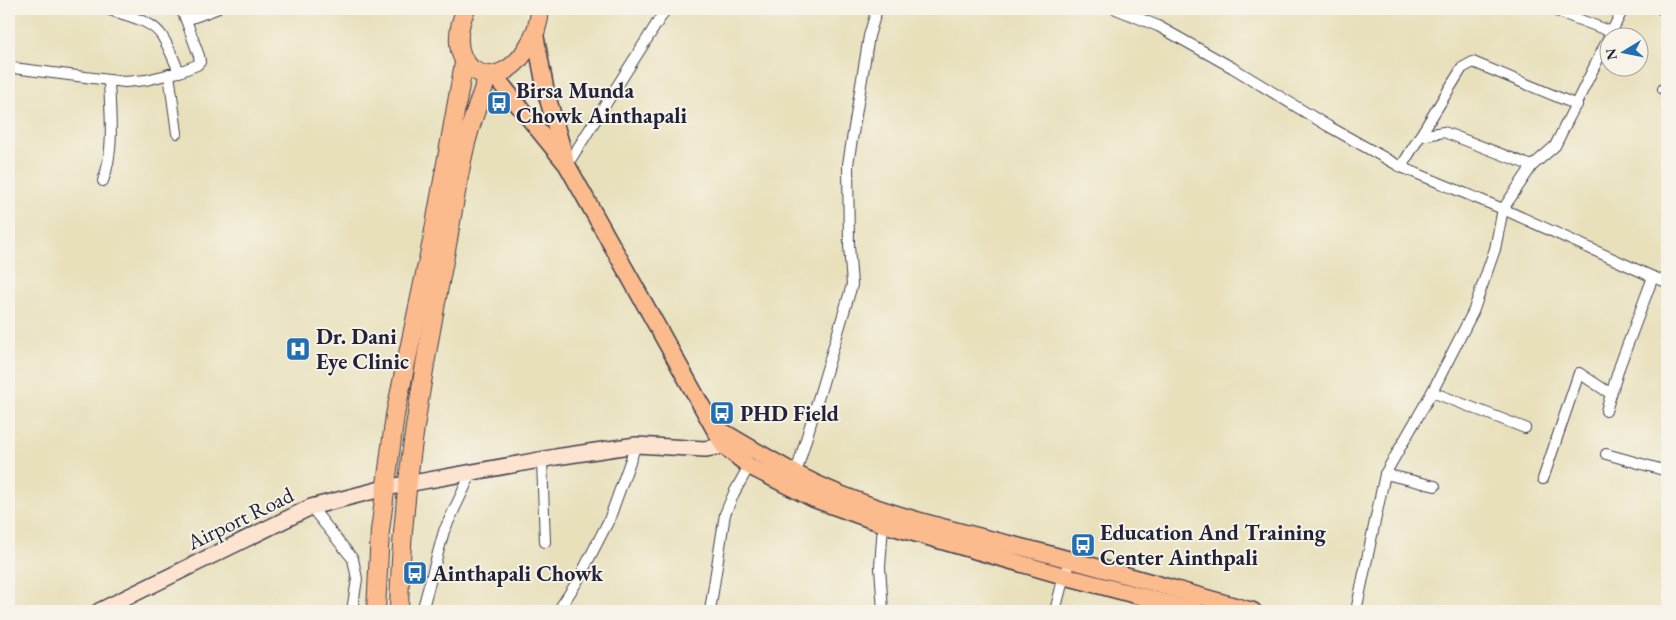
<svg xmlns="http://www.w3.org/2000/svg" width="1676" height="620" font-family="'EB Garamond',serif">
  <rect width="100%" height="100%" fill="#f7f3e8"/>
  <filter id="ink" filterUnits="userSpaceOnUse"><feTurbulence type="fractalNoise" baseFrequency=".02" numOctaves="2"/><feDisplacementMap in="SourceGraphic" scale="10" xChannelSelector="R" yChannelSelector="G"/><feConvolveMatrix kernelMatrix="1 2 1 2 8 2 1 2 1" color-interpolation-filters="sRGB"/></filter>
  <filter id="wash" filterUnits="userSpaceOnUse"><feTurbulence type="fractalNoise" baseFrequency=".0096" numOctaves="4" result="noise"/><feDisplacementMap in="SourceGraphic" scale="20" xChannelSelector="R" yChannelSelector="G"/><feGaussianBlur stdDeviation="1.12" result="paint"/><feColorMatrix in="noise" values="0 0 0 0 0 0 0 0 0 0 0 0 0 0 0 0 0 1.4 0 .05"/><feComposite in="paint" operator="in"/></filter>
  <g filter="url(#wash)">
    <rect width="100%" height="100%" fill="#e8e0bb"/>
  </g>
  <g filter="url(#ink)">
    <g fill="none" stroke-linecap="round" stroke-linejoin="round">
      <defs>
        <g id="minor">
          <path d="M107,9C124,15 152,20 162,36C169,47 174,60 179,72"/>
          <polyline points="181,9 186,20"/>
          <polyline points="1116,9 1158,26 1233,68 1328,126 1401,167 1503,209 1653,277 1667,282"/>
          <polyline points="1551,9 1612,32"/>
          <polyline points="1661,9 1667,11"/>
          <polyline points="1609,37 1623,9"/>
          <polyline points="13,68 125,82 146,80 179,72 197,65 200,62 199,56 186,20 216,9"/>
          <polyline points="169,74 177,133"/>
          <polyline points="1663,89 1667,92"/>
          <polyline points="1420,136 1444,132 1532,166"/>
          <polyline points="567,165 666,9"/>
          <polyline points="1401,167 1462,68 1473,62 1577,105"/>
          <path d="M103,181C115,149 110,113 109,80"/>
          <polyline points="1432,392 1525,428"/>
          <polyline points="1606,411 1620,365 1653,277"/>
          <polyline points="1606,454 1667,471"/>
          <polyline points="542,460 545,542"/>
          <polyline points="796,473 852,285 849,245 848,164 869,36 877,9"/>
          <polyline points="1385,474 1435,486"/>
          <polyline points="1543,479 1579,373 1611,394"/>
          <polyline points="311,507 353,559 357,579 352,611"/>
          <polyline points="422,611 444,531 471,474"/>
          <polyline points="558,611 577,582 609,520 636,445"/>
          <polyline points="710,611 725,514 734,493 749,466"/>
          <polyline points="883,611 880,567 883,524"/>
          <polyline points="1055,611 1064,576 1071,561"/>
          <polyline points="1356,611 1385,474 1432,392 1473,312 1495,249 1503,209 1532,166 1555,146 1608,39"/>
        </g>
        <polyline id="secondary" points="99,611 311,507 385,488 556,457 636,445 705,449 736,444"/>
        <g id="primary">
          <polyline points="535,34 546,92 565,158"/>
          <polyline points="493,74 567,165 724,446 749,466 814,499 883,524 1064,576 1196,611"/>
          <path d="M713,426C755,450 795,476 840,494C904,520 971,534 1037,551C1109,570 1181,591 1253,611"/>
        </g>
        <g id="trunk">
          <path d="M466,9C457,28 454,55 472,69C477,72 484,75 490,75C519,73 539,34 540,9"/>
          <polyline points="376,611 380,531 395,415 432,241 464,63"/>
          <path d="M399,611C401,495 421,380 443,266C451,227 456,186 465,147C471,122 480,99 488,75"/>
        </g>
      </defs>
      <use href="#minor" stroke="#403e4e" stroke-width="12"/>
      <use href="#secondary" stroke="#403e4e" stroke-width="18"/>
      <use href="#primary" stroke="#403e4e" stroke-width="19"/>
      <use href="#trunk" stroke="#403e4e" stroke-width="20"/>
      <use href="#minor" stroke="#fff" stroke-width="10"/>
      <use href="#secondary" stroke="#fde4d1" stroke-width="15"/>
      <use href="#primary" stroke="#fbbb8d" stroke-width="16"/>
      <use href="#trunk" stroke="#fbbb8d" stroke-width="18"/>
    </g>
  </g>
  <defs>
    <symbol id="bus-square" viewBox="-11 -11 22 22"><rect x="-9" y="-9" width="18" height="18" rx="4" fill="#1f6fb2" stroke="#f7f3e8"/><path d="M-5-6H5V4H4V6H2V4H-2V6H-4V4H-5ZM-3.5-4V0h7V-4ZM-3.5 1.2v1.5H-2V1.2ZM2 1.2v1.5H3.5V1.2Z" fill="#fff"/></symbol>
    <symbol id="hospital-square" viewBox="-11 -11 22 22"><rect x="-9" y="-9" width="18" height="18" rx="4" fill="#1f6fb2" stroke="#f7f3e8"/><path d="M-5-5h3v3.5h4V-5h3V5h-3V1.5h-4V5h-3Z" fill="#fff"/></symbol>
  </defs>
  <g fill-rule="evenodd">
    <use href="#bus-square" x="485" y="89" width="28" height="28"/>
    <use href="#hospital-square" x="284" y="335" width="28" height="28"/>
    <use href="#bus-square" x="708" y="399" width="28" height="28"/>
    <use href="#bus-square" x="1069" y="531" width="28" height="28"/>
    <use href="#bus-square" x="401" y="559" width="28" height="28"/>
  </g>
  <g text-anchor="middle" stroke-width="4" stroke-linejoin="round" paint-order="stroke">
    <g font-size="22" font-weight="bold" fill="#22223b" stroke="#f7f3e8" text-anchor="start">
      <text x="516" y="98">Birsa Munda<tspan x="516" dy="25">Chowk Ainthapali</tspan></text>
      <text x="316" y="344">Dr. Dani<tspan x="316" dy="25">Eye Clinic</tspan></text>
      <text x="740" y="421">PHD Field</text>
      <text x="1100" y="540">Education And Training<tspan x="1100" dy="25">Center Ainthpali</tspan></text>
      <text x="432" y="581">Ainthapali Chowk</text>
    </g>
    <g font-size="22" fill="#22223b" stroke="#f7f3e8">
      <text transform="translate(240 518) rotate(-26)" y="8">Airport Road</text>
    </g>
  </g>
  <rect width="1676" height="620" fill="none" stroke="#f7f3e8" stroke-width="30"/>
  <g transform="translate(1624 52) rotate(260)"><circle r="24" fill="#f7f3e8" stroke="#a29fa3"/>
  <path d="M0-4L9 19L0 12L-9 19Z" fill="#1f6fb2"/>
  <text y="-8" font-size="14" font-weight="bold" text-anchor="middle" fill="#22223b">N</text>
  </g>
</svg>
